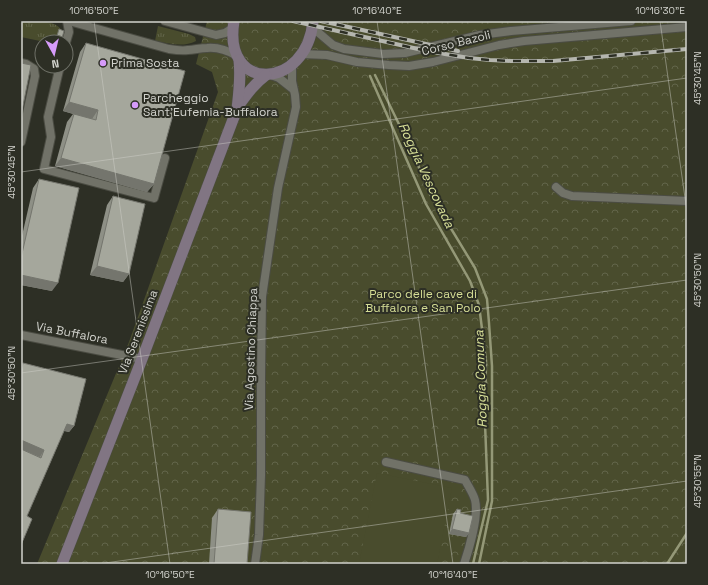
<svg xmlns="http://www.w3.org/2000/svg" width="708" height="585" font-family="'Space Grotesk',sans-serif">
  <defs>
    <pattern id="grass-tufts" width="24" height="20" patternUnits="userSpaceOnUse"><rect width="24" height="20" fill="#494c2d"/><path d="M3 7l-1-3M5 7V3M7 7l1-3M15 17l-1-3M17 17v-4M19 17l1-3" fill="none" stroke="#62654a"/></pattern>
    <pattern id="park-crowns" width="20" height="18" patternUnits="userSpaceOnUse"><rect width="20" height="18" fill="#494c2d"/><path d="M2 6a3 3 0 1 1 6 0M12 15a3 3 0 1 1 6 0" fill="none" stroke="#62654a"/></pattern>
  </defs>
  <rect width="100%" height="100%" fill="#2d2f25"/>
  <g fill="url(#grass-tufts)">
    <path d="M21,21C35,21 69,18 62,42H45L21,37Z"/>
    <path d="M158,26L189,34L195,37L196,41C182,48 169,43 155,41Z"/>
  </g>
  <polygon fill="url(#park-crowns)" points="207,21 687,21 687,564 37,564 129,342 218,92 212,72 196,64"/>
  <polygon fill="#494c2d" points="377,473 452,488 437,564 359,564"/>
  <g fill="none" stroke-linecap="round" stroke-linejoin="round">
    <g stroke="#949877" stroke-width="2.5">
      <polyline points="375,75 413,153 430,194 475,268 487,299 489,323 492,366 492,501 479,564"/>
      <polyline points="370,76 426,204 470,281 479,305 486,361 485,423 488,500 473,564"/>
      <polyline points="667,564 687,533"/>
    </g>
    <defs>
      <g id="minor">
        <path d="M69,21L169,49C175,50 182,51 188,50C194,50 200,48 207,48C218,47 227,50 237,56"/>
        <polyline points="165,21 216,35 225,33 233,28"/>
        <polyline points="313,28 333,45 344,49 383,54 405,53 480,35 511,31 631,21"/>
        <polyline points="66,42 69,32 67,21"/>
        <polyline points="301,54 327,55 357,62 389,65 409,66 433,62 499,45 524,41 687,27"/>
        <polyline points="21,63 26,64 34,69 35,76 21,142"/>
        <polyline points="60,66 48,117 51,137 44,169 154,198 165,158"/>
        <polyline points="271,75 279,78 293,89"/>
        <polyline points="556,187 563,193 572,196 687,201"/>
        <polyline points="21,335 142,359"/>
        <path d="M386,462L465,480C468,486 473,493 475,500C479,515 469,549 464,564"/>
        <polyline points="255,564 259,535 261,475 261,379 262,297 278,188 296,107 295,95 292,81 292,65"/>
      </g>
      <g id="secondary">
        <path d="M234,21C222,94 307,90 313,21"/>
        <path d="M239,105C247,94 254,84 266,75"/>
        <path d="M62,564L142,359L237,109C239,92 241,77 239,60"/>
      </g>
    </defs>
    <use href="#minor" stroke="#4b4c43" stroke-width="10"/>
    <use href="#secondary" stroke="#4b4c43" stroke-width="12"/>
    <use href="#minor" stroke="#717268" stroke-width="8"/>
    <use href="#secondary" stroke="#817583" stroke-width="11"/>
    <defs>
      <g id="rail">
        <polyline points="293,21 427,51 469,58 490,60 511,61 553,61 687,49"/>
        <polyline points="321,21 458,51"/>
      </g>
    </defs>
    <use href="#rail" stroke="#b5b6af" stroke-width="4"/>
    <use href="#rail" stroke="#2d2f25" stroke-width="2.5" stroke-dasharray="8" stroke-linecap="butt"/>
  </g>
  <g fill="#8e9086">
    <polygon points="86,43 154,184 147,192 55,166 67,122 73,114 63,111 80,52"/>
    <polygon points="39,179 52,291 21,285 21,240 33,188"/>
    <polygon points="113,196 129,274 123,282 90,275 107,205"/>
    <polygon points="23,363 86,379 74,426 69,432 64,431 27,516 32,519 21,545 21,449 40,457 21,449 21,367"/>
    <polygon points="218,509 247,564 209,564 212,518"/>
    <polygon points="457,509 460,513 469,533 466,537 449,534 453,514"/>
  </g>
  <g fill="#74756d">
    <polygon points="57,36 62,38 60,40 55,39"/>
    <polygon points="69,102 98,110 92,119 63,111"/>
    <polygon points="61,158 154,184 147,192 55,166"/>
    <polygon points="97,266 129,274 123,282 90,275"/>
    <polygon points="21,275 58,283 52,291 21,285"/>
    <polygon points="67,424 74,426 69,432 62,430"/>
    <polygon points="21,440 44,450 40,457 21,449"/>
    <polygon points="452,529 469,533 466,537 449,534"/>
  </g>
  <g fill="#a5a79c" stroke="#74756d">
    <polygon points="59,29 64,31 62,38 57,36"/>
    <polygon points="86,43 185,71 154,184 61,158 74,114 96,120 98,110 69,102"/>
    <polygon points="21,63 31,65 21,116"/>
    <polygon points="39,179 79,188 58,283 21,275 21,258"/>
    <polygon points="113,196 145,204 129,274 97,266"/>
    <polygon points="23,363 86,379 74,426 67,424 27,516 32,519 21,545 21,449 41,458 44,450 21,440 21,372"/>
    <polygon points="218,509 251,512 247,564 214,564"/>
    <polygon points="457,509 461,510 460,513 473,516 469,533 452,529"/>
  </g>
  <path fill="none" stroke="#d2d3cd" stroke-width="1" stroke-opacity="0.45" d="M94,21L170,564M377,21L453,564M660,21L687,212M21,172L687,78M21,373L687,280M98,564L687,481"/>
  <g fill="#d69bfa" stroke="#2d2f25" stroke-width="1.5">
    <circle cx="103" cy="63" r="4"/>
    <circle cx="135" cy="105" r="4"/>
  </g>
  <g text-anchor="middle" stroke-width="4" stroke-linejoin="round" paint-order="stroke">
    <g font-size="12" fill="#d2d3cd" stroke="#2d2f25">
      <text transform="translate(456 43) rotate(-14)" y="4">Corso Bazoli</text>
      <text transform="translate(138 332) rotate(-69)" y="4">Via Serenissima</text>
      <text transform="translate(72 333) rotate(11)" y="4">Via Buffalora</text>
      <text transform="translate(251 349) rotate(-88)" y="4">Via Agostino Chiappa</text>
    </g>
    <g font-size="12" fill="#d2d3cd" stroke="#2d2f25" text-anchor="start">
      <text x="111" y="67">Prima Sosta</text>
      <text x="143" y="102">Parcheggio<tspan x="143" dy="14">Sant'Eufemia-Buffalora</tspan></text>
    </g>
    <g font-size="12" fill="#d5dd95" stroke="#2d2f25">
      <text x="423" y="298">Parco delle cave di<tspan x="423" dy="14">Buffalora e San Polo</tspan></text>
    </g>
    <g font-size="13" font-style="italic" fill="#dae299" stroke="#2d2f25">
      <text transform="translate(427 175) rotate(65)" y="5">Roggia Vescovada</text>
      <text transform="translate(480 379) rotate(-92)" y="5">Roggia Comuna</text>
    </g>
  </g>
  <rect width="708" height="585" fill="none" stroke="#2d2f25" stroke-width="44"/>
  <g transform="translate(54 54) rotate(172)"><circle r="19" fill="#2d2f25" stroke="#6f7168"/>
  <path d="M0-3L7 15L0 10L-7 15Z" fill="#d69bfa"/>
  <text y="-6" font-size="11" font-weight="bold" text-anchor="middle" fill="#d2d3cd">N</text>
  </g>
  <rect x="22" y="22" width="664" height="541" fill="none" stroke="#d2d3cd" stroke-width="1.5"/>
  <g font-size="10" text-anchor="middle" fill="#d2d3cd">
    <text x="94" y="14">10°16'50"E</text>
    <text x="377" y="14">10°16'40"E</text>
    <text x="660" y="14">10°16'30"E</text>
    <text transform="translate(697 78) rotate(-90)" y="4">45°30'45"N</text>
    <text transform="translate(11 172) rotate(-90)" y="4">45°30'45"N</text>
    <text transform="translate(697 280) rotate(-90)" y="4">45°30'50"N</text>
    <text transform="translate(11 373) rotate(-90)" y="4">45°30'50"N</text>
    <text transform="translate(697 481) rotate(-90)" y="4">45°30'55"N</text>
    <text x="170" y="578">10°16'50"E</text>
    <text x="453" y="578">10°16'40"E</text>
  </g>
</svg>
